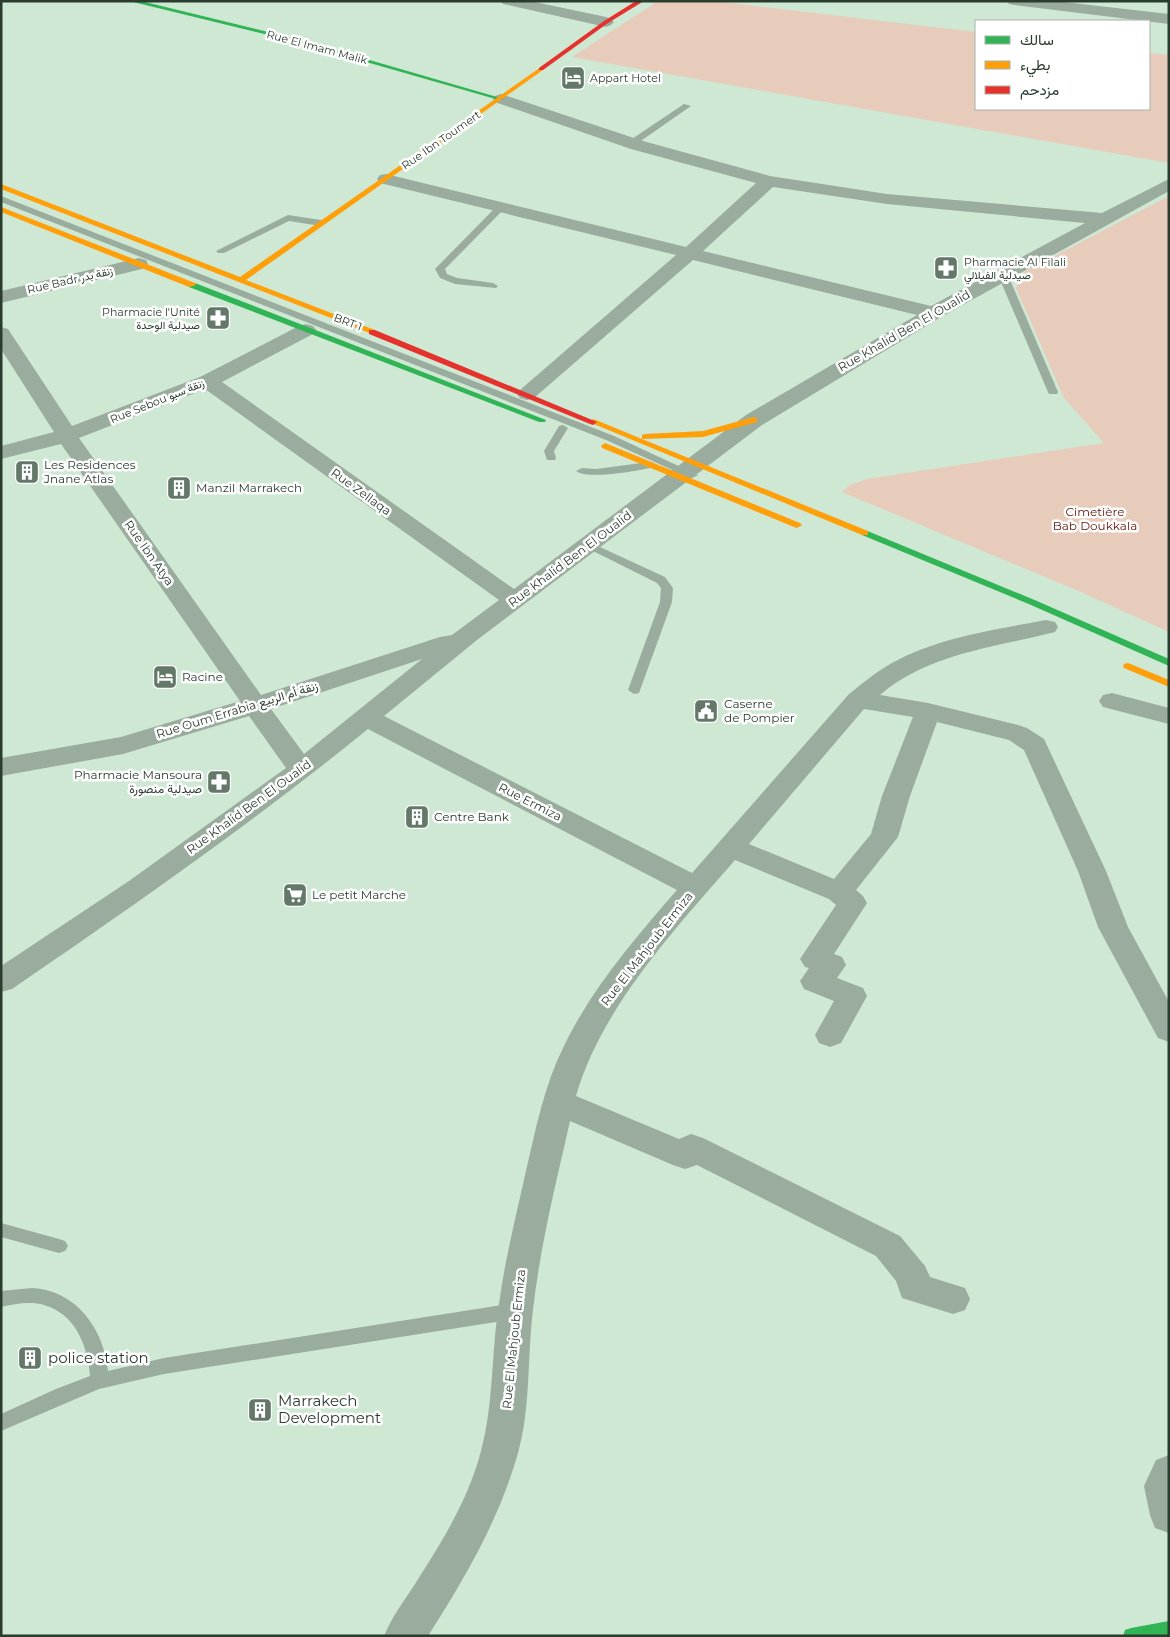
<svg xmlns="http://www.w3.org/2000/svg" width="1170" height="1637" font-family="Montserrat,Vazirmatn,sans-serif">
  <rect width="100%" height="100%" fill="#cee8d4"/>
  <g fill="#e7ccbc">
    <polygon points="658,1 714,1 976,32 976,109 1149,109 1149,53 1169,55 1169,163 572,57"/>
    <polygon points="1169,196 1169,632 1081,592 842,492 850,485 867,479 1104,443 1064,398 1016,288 1024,272"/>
  </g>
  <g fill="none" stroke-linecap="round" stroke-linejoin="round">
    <g fill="#9aac9e" fill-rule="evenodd">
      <polygon points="684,104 691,106 635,145 629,145 629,141"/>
      <polygon points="1,196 614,436 698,475 692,478 688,477 606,440 1,202"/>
      <polygon points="501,204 506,207 504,209 445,269 447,274 457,278 493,283 498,286 496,288 455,284 440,278 435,269 437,267 498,205"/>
      <polygon points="288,215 321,220 326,223 321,226 289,221 224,253 218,253 216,251"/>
      <polygon points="1003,272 1008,275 1058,392 1057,394 1049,394 1048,392 998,275"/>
      <polygon points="563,425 568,428 554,451 556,458 555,460 547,460 544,451 559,426"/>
      <path d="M649,462L653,463L655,465L653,467C639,471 587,480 576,471L582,468L596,469Z"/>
      <polygon points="589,542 665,577 673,588 672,602 639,693 634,694 628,690 660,602 661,588 657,583 585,547 583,545"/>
      <polygon points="1,1223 59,1239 65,1241 68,1246 65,1251 59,1253 1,1237"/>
      <path d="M32,1288C76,1290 104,1329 108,1371L164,1358L515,1303L521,1306L524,1311L521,1316L515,1319L164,1374L99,1389L1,1431V1414L56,1389L90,1376C88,1347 76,1314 44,1305C31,1301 14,1304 1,1307V1291Z"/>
    </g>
    <g fill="#9aac9e" fill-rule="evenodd">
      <polygon points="501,1 530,1 606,17 611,19 614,22 611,25 606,27 508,5 503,4"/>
      <polygon points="1007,1 1055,1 1169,14 1169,24 1014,5 1009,4"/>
      <path d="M501,94L643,141L770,176L887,194L1102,213L1169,179V191L941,317L762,425L477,640L384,716L692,873L849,694C863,683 876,672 892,663C939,637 995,630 1046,620L1055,622L1058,627L1055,632C993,648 930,653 880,695L928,703L1018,725L1027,728L1044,739L1106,871L1128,927L1169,1002V1042L1158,1038L1098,927L1078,871L1024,750L1009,740L937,722L910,796L898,837L856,890L863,896L867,903L834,954L842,957L846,965L837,978L863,988L867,996L841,1043L830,1047L819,1043L815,1035L834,1001L804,989L800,981L809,968L805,967L800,959L836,905L829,899L735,860C676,928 601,1008 576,1096L679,1139L691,1134L703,1138L900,1236L925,1266L930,1277L965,1288L970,1299L965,1310L953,1314L902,1298L896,1281L876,1256L697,1165L685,1169L673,1165L570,1121C556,1183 540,1247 533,1310C527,1358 531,1407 518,1453C499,1520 465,1578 428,1636H384C393,1614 408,1596 420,1576C445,1537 469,1497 481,1451C494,1403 491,1353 499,1304C505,1259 516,1216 526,1171C536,1128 544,1086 564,1046C592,988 635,938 677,890L368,729C254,822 133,906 12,989L1,992V966L129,881L286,768L249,716L123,754L1,776V758L121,737L240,701L61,444L1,459V446L54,432L1,349V327L8,329L72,426L200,377L299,326L306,324L313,326L316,330L313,334L222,382L514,589L746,415L917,315L693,260L534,398L527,400L520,398L517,394L520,390L676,255L380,183L377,179L380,175L386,174L686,247L756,183L631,149L495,102L493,99L495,96ZM773,187L887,204L1085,223L931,306L703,251ZM205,389L499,600L452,635L440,637L261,695L79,438ZM422,659L304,754L271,709ZM864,709L913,717L882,796L871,834L834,879L749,844Z"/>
      <polygon points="139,258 146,260 148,264 146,268 1,303 1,291"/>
      <polygon points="1112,693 1169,708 1169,724 1103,707 1099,701 1103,695"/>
      <polygon points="1169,1455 1169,1533 1155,1528 1150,1515 1144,1486 1156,1460"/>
    </g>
    <g fill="#30b455" fill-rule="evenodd">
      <polygon points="129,1 141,1 297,39 504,99 499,100 293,41"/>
      <polygon points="189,283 195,283 546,420 545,422 539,422 189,287"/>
      <polygon points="865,530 1037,601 1169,659 1169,666 1031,605 862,535 860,533"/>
      <polygon points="1169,1621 1169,1636 1123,1636 1125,1630 1131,1628"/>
    </g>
    <g fill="#ff9f0a" fill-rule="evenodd">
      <polygon points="541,67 544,69 543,70 246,280 375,330 376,332 372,334 1,189 1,184 240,277"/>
      <polygon points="1,207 195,283 196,285 189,287 1,212"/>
      <polygon points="754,417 757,418 757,422 703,437 642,439 868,531 868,535 862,535 589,422 593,419 596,420 642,439 642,435 645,434 703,431"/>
      <polygon points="605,443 800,523 802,525 797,528 794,527 602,448 601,446"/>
      <polygon points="1128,663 1169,680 1169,687 1124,668 1123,666 1124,664"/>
    </g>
    <g fill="#e5322d" fill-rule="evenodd">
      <polygon points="636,1 644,1 608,23 543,70 539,70 539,68 604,21"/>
      <polygon points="369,330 375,330 597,422 593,425 590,424 369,334"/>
    </g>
  </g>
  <defs>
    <symbol id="hotel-square" viewBox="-11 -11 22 22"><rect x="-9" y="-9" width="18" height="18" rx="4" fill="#637868" stroke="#fff"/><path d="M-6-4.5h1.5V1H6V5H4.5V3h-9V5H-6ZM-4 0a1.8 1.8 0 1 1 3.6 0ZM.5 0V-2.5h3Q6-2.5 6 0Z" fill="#fff"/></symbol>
    <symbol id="pharmacy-square" viewBox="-11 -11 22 22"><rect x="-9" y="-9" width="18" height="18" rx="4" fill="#637868" stroke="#fff"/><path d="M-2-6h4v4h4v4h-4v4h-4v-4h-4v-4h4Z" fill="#fff"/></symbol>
    <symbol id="building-square" viewBox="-11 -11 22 22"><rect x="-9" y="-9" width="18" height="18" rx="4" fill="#637868" stroke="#fff"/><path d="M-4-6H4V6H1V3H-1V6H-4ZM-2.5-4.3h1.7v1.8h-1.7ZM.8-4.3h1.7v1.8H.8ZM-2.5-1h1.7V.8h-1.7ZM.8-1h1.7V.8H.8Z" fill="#fff"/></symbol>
    <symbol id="civic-square" viewBox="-11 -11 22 22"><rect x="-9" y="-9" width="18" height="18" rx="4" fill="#637868" stroke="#fff"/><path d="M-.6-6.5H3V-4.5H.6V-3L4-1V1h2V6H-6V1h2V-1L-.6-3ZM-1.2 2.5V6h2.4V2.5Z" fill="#fff"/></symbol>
    <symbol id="supermarket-square" viewBox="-11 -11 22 22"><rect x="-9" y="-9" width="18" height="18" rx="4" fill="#637868" stroke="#fff"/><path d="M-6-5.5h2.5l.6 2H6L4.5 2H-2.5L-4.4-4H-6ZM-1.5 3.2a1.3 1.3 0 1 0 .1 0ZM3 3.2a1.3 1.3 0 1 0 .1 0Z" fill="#fff"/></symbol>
  </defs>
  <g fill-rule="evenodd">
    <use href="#hotel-square" x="559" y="64" width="28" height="28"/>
    <use href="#pharmacy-square" x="932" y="254" width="28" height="28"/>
    <use href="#pharmacy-square" x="204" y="304" width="28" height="28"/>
    <use href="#building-square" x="13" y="458" width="28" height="28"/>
    <use href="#building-square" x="165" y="474" width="28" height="28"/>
    <use href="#hotel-square" x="151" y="663" width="28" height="28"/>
    <use href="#civic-square" x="692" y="697" width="28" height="28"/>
    <use href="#pharmacy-square" x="205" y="768" width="28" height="28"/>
    <use href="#building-square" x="403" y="803" width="28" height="28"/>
    <use href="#supermarket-square" x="281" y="881" width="28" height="28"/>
    <use href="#building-square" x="16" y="1344" width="28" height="28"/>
    <use href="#building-square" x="246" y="1396" width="28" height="28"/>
  </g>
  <g text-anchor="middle" stroke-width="5" stroke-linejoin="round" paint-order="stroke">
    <g font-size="11" fill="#2a3c2e" stroke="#fff">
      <text transform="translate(317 47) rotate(15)" y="4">Rue El Imam Malik</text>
      <text transform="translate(441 140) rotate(-35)" y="4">Rue Ibn Toumert</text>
      <text transform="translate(70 280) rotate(-13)" y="4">Rue Badr زنقة بدر</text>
      <text transform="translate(348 322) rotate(21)" y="4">BRT 1</text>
      <text transform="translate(157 401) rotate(-22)" y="4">Rue Sebou زنقة سبو</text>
    </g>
    <g font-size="11" fill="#2a3c2e" stroke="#fff" text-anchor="start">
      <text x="590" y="82">Appart Hotel</text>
      <text x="964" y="266">Pharmacie Al Filali<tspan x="964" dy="13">صيدلية الفيلالي</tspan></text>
      <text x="200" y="316" text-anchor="end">Pharmacie l'Unité<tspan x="200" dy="13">صيدلية الوحدة</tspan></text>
    </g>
    <g font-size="12" fill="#2a3c2e" stroke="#fff">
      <text transform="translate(904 331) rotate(-30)" y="4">Rue Khalid Ben El Oualid</text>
      <text transform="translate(361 492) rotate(36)" y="4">Rue Zellaqa</text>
      <text transform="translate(149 553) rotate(55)" y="4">Rue Ibn Atya</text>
      <text transform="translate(570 559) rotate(-37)" y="4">Rue Khalid Ben El Oualid</text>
      <text transform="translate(237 710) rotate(-17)" y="4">Rue Oum Errabia زنقة أم الربيع</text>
      <text transform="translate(530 802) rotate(27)" y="4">Rue Ermiza</text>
      <text transform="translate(249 807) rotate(-36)" y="4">Rue Khalid Ben El Oualid</text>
      <text transform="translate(647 949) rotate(-52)" y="4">Rue El Mahjoub Ermiza</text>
      <text transform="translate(514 1339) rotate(-84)" y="4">Rue El Mahjoub Ermiza</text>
    </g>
    <g font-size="12" fill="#2a3c2e" stroke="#fff" text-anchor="start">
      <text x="44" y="469">Les Residences<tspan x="44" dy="14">Jnane Atlas</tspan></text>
      <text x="196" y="492">Manzil Marrakech</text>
      <text x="182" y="681">Racine</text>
      <text x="724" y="708">Caserne<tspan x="724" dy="14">de Pompier</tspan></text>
      <text x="202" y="779" text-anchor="end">Pharmacie Mansoura<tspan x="202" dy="14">صيدلية منصورة</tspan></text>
      <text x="434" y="821">Centre Bank</text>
      <text x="312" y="899">Le petit Marche</text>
    </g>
    <g font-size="12" fill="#61160b" stroke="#fff">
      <text x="1095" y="516">Cimetière<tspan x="1095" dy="14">Bab Doukkala</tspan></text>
    </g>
    <g font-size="15" fill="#2a3c2e" stroke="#fff" text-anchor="start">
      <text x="48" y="1363">police station</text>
      <text x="278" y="1406">Marrakech<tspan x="278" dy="17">Development</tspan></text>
    </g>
  </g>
  <rect width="1170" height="1637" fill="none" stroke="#2a3c2e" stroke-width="5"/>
  <rect x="975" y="20" width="175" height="90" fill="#ffffff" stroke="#aab1ab"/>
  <rect x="985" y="36" width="25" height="8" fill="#30b455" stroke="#aab1ab"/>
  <text x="1020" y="45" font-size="15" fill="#2a3c2e">سالك</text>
  <rect x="985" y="61" width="25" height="8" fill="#ff9f0a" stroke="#aab1ab"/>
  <text x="1020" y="70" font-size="15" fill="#2a3c2e">بطيء</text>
  <rect x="985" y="86" width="25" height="8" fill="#e5322d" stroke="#aab1ab"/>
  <text x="1020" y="95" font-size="15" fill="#2a3c2e">مزدحم</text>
</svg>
